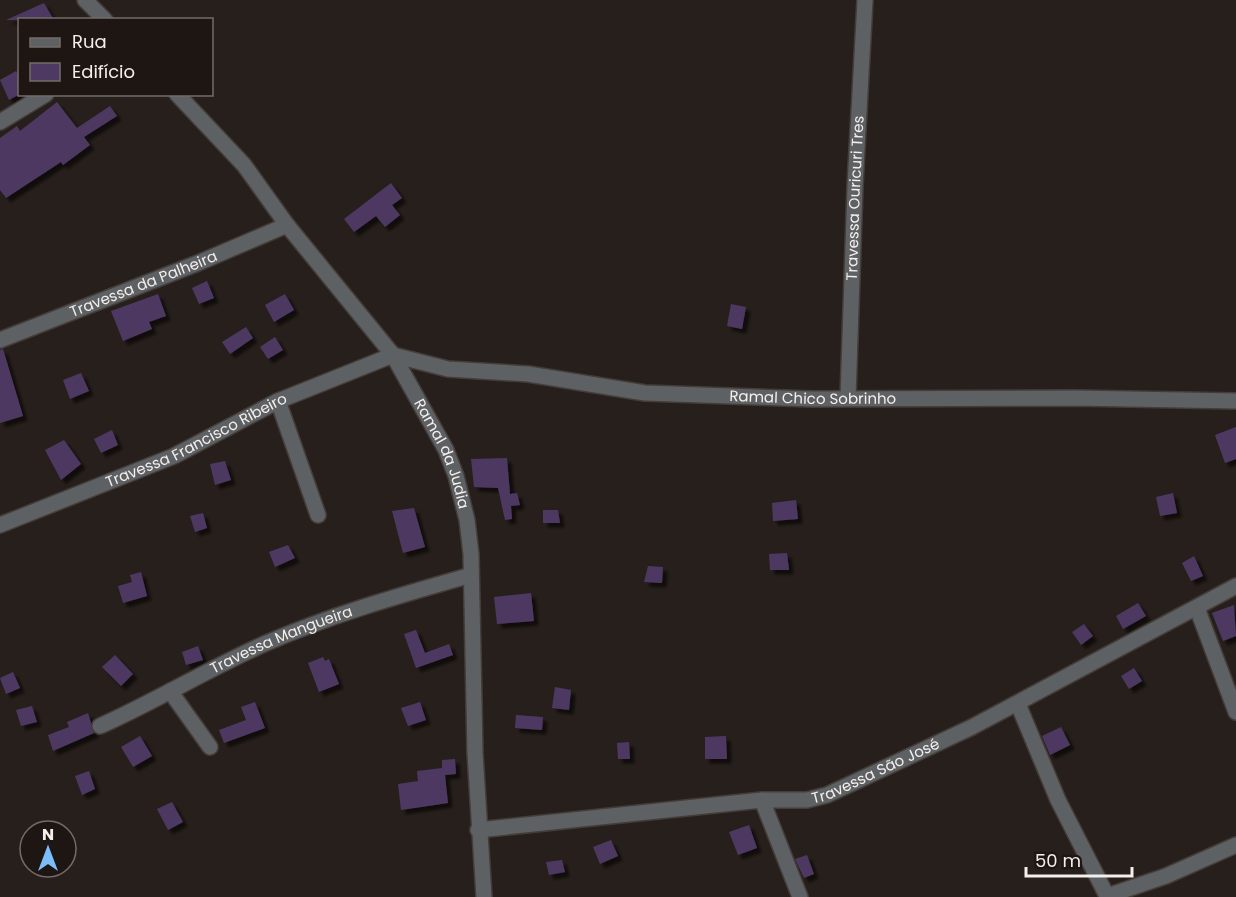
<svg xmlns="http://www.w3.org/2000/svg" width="1236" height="897" font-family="Poppins,sans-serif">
  <defs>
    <filter id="shadow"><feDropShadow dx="4.5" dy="4.5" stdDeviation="1.5" flood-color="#0009"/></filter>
  </defs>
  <rect width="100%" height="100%" fill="#271f1b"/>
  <g fill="#4e3962" filter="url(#shadow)">
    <polygon points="44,3 54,20 6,20"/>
    <polygon points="16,71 20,77 20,94 9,100 0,80"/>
    <polygon points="57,102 77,128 110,106 117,116 84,137 90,145 63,165 61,162 6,198 0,190 0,138 17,126 20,131"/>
    <polygon points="391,183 402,198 392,205 400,215 385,227 376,216 354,232 344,219"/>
    <polygon points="207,281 214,298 199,304 192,288"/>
    <polygon points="158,294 166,316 149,322 152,329 123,341 111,311"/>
    <polygon points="285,294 294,310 274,322 265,305"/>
    <polygon points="731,304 746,307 742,329 727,326"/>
    <polygon points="246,327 253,338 230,354 222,342"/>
    <polygon points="275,337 283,350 268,359 260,347"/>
    <polygon points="3,349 23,416 0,423 0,350"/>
    <polygon points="81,373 89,391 70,399 63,380"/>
    <polygon points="1236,427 1236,459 1225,463 1215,435"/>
    <polygon points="112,430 118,445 101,453 94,439"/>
    <polygon points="64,440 81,464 61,480 45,450"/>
    <polygon points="507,458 510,494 517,493 520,505 511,506 512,519 505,520 498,488 474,487 471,459"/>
    <polygon points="225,461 231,480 215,485 210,464"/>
    <polygon points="1173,493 1177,513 1160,516 1156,497"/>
    <polygon points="796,500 798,519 773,521 772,503"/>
    <polygon points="414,508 425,547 403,553 392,511"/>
    <polygon points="543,510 558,510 560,523 543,523"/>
    <polygon points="203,513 207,528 195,532 190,516"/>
    <polygon points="288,545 295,558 275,567 269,552"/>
    <polygon points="787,553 789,570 770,570 769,554"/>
    <polygon points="1194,556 1203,576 1191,581 1182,563"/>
    <polygon points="648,566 663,567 662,583 644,582"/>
    <polygon points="141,572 147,596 123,603 118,586 132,582 130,575"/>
    <polygon points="531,593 534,621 497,624 494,597"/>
    <polygon points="1138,603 1146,616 1123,629 1116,616"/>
    <polygon points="1234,605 1236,636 1223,641 1212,613"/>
    <polygon points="1084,624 1093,636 1081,645 1072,632"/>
    <polygon points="416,630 425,653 449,644 453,655 416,668 404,634"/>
    <polygon points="198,646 203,660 186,665 182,652"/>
    <polygon points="115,655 133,674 121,686 102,667"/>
    <polygon points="323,657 325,661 329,659 339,684 319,692 308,663"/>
    <polygon points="1134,668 1142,681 1129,689 1121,676"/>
    <polygon points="13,672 20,688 6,694 0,678"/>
    <polygon points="555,687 571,690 569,710 552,708"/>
    <polygon points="255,702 265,728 224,743 219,730 246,720 241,707"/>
    <polygon points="420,702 426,720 408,726 401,708"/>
    <polygon points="32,706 37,722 21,726 16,710"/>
    <polygon points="88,713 94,733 53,751 48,735 69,727 67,722"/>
    <polygon points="516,715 543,717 542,730 515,728"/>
    <polygon points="1061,727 1070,745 1050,755 1042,736"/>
    <polygon points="140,736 152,756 133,767 121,747"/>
    <polygon points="726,736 727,759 705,759 705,737"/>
    <polygon points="629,742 630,759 618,759 617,743"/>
    <polygon points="455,759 456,774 445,775 448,803 401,810 398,784 418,781 417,771 442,768 442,760"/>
    <polygon points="89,771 95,789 82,795 75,776"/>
    <polygon points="172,802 183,822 168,830 157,809"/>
    <polygon points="749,825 757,848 738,855 729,832"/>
    <polygon points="611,840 618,856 600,864 593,847"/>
    <polygon points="807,855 814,874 804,878 795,859"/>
    <polygon points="562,860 565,872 549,875 546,862"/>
  </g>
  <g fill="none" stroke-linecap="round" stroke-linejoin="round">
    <defs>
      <g id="minor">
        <polyline points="85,0 105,20"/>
        <path id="s1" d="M177,94L244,165L287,225L393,355L446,450L456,476L467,520L471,554L475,753L484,897"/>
        <polyline points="0,122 46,94"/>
        <path id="s2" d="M0,340L198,263L287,225"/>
        <path id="s3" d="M848,398L855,186L865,0"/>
        <polyline points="278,401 318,515"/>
        <path id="s4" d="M0,525L174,456L278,401L393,355L448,369L528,374L645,393L812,399L1075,398L1236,401"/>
        <polyline points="1197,608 1236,712"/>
        <polyline points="170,691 210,747"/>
        <polyline points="1018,704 1058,800 1107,896 1166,876 1236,845"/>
        <path id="s5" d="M100,726C156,701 208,669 264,644C330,615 401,595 471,575"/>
        <polyline points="762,800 800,897"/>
        <path id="s6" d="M478,830L762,800H807L827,795L972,727L1236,586"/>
      </g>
    </defs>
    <use href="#minor" stroke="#443c38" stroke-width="18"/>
    <use href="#minor" stroke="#5d6164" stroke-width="15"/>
  </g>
  <g text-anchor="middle" stroke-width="6" stroke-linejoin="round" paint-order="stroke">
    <g font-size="15" fill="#f4eeec" stroke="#1d1612">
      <text dy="5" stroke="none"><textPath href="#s3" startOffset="200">Travessa Ouricuri Tres</textPath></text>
      <text dy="5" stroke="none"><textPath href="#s2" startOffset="154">Travessa da Palheira</textPath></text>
      <text dy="5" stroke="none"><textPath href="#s4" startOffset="852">Ramal Chico Sobrinho</textPath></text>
      <text dy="5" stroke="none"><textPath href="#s4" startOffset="214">Travessa Francisco Ribeiro</textPath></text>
      <text dy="5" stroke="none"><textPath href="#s1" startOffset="450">Ramal da Judia</textPath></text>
      <text dy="5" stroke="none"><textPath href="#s5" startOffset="201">Travessa Mangueira</textPath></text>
      <text dy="5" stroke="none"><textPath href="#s6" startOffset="405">Travessa São José</textPath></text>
    </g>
  </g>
  <rect x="18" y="18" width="195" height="78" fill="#1d1612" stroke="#736c69" stroke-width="1.5"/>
  <rect x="30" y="38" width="30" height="9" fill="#5d6164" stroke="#736c69" stroke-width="1.5"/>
  <text x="72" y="48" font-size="18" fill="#f4eeec">Rua</text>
  <rect x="30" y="63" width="30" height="18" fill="#4e3962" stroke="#736c69" stroke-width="1.5"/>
  <text x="72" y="78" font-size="18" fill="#f4eeec">Edifício</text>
  <g transform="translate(48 849)"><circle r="28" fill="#1d1612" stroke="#736c69" stroke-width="1.5"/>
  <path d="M0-4.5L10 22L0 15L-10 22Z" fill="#7dbef9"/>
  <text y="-9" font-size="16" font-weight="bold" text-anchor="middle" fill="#f4eeec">N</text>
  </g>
  <path d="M1026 867v9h106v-9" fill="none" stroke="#f4eeec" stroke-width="3"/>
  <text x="1035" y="867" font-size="18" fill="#f4eeec" stroke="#1d1612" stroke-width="4.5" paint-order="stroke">50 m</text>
</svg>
